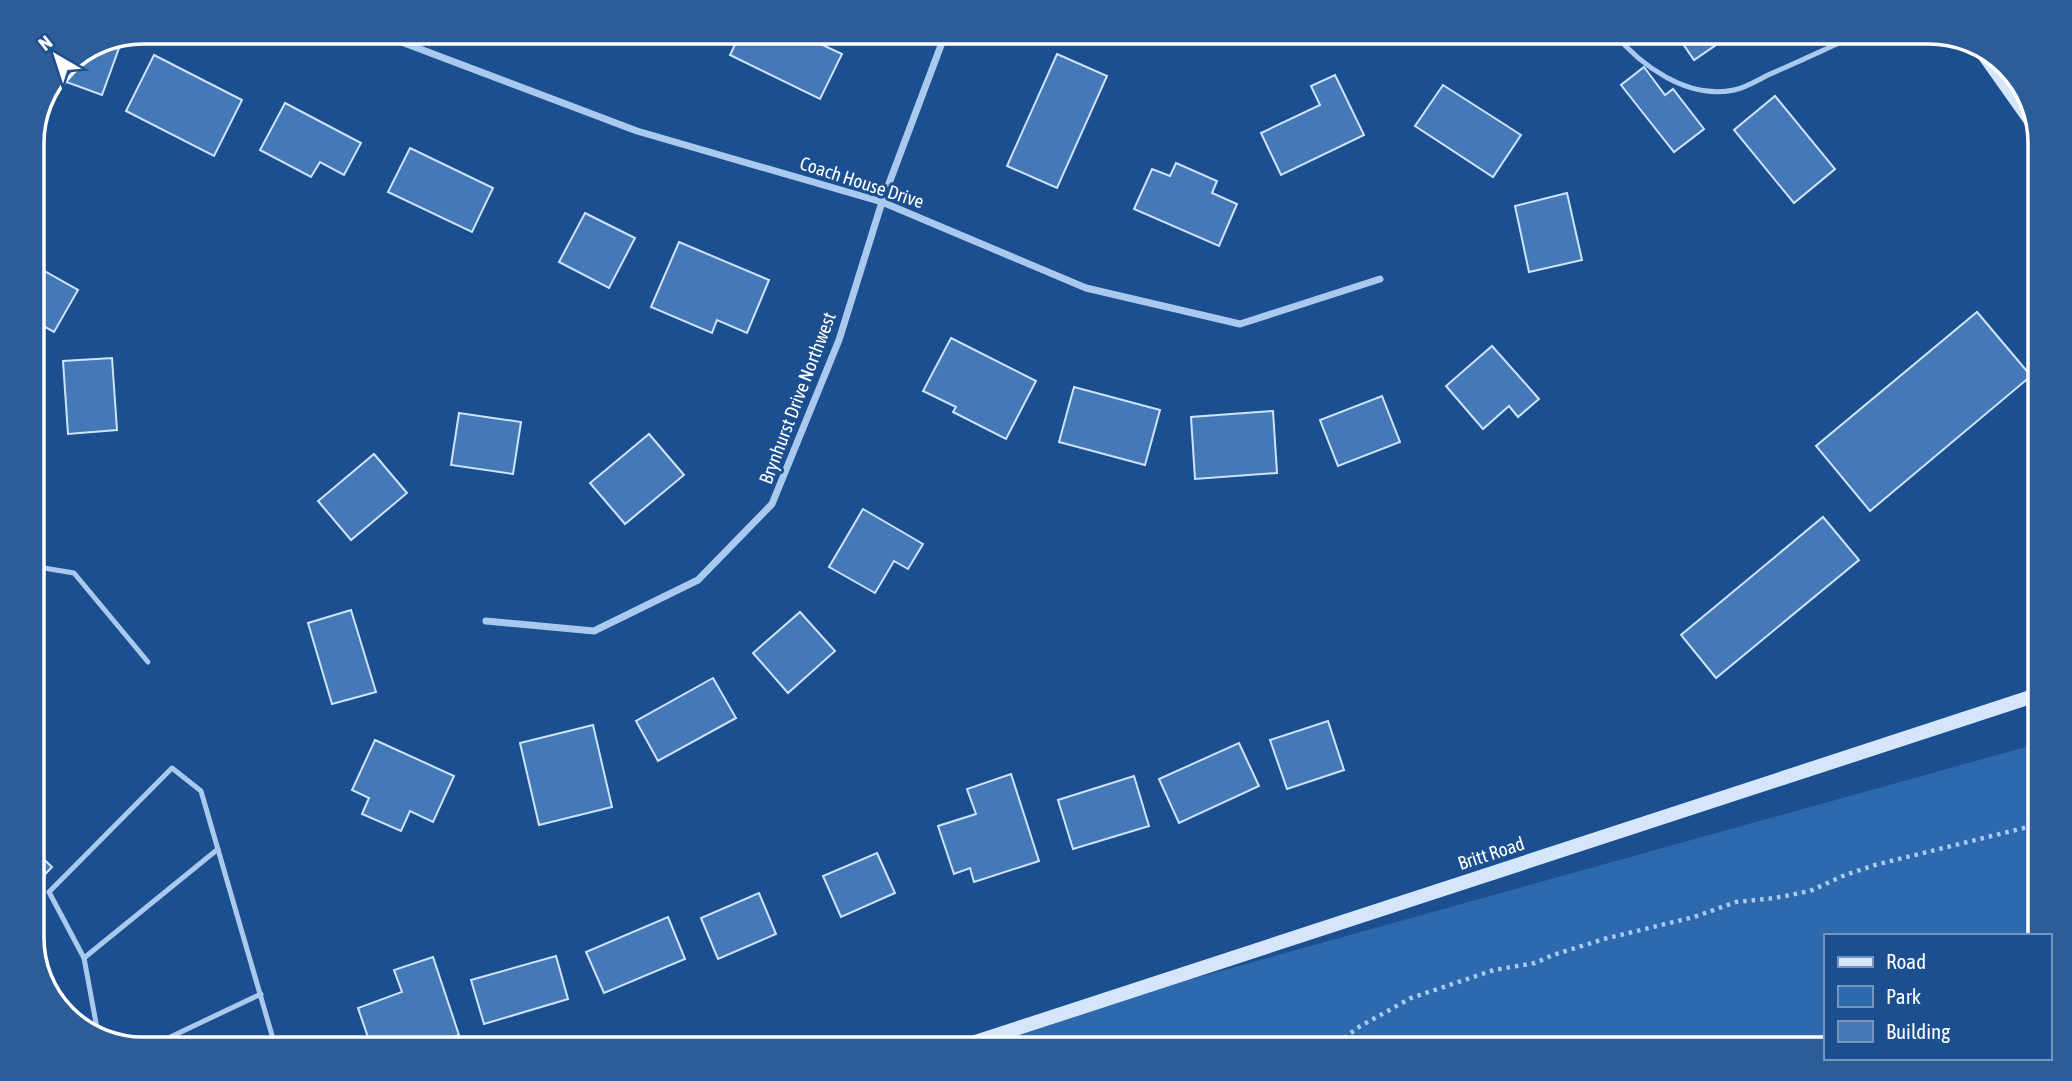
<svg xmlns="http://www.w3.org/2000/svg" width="2072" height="1081" font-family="'Asap Condensed',sans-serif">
  <rect width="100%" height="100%" fill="#1b4f8f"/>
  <polygon fill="#2e69ad" points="2040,743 2040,936 1825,936 1825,1049 940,1049"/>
  <g fill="#4478b7" stroke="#cfe3fa" stroke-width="2">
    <polygon points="650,32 677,32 672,42"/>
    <polygon points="741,32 795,32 842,54 820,99 730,55"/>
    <polygon points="1675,32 1730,32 1732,34 1694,60"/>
    <polygon points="111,45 119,48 102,95 58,79 64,64"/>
    <polygon points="1057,54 1107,76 1057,188 1007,166"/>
    <polygon points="154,55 242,100 214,156 126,111"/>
    <polygon points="1644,67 1665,95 1673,89 1704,129 1674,152 1621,85"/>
    <polygon points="1335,75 1364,135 1281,175 1261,133 1320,105 1311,86"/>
    <polygon points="1443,85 1521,135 1493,177 1415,126"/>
    <polygon points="1775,96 1835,169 1794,203 1734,130"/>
    <polygon points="285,103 361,143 344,175 320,162 311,177 260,150"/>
    <polygon points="410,148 493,188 472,232 388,192"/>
    <polygon points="1176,163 1217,181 1212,193 1237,204 1219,246 1134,209 1152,169 1170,176"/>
    <polygon points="1567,193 1582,260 1529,272 1515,206"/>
    <polygon points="585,213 635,238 609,288 559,262"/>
    <polygon points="679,242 769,280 747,333 717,320 712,333 651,307"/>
    <polygon points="32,264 78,290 54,332 32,320"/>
    <polygon points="1977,312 2031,376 1870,511 1816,446"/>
    <polygon points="951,338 1036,381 1006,439 953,412 956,407 923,391"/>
    <polygon points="1492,346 1539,399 1518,417 1509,406 1483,429 1446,386"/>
    <polygon points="112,358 117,430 68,434 63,361"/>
    <polygon points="1074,387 1160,410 1145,465 1059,442"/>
    <polygon points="1382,396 1400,442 1338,466 1320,420"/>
    <polygon points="1273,411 1277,473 1195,479 1191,417"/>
    <polygon points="459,413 521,422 513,474 451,465"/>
    <polygon points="649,434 684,475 625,524 590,483"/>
    <polygon points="374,454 407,493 351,540 318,501"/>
    <polygon points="863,509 923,544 908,569 894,561 875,593 829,567"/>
    <polygon points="1823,517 1859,560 1716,678 1681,635"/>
    <polygon points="351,610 376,692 332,704 308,623"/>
    <polygon points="800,612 835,651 788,693 753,653"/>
    <polygon points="713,678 736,718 658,761 636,721"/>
    <polygon points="1328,721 1344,770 1287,789 1270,740"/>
    <polygon points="593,725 612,807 539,825 520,743"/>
    <polygon points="375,740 454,776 433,822 410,811 401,831 362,814 369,798 352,790"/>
    <polygon points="1239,743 1259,786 1179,823 1159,779"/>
    <polygon points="1011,774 1039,861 974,882 970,868 954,874 938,826 976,814 967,789"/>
    <polygon points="1134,776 1149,826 1073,849 1058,800"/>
    <polygon points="33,849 52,867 32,888 32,850"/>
    <polygon points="877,853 895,893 841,917 823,876"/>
    <polygon points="759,893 776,934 718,959 701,918"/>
    <polygon points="668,917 685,959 604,993 586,952"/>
    <polygon points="556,956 568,999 484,1024 471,980"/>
    <polygon points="433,957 459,1035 416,1049 411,1041 384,1049 372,1049 358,1008 402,992 394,970"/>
  </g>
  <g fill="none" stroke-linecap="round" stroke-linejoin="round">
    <polyline stroke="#a9c9ee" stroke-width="4.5" stroke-dasharray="3.5 5" stroke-linecap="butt" points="1331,1049 1357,1028 1411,998 1494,970 1535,963 1553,955 1604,939 1694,917 1736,902 1775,898 1810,891 1845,875 1875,865 2040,824"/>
    <g stroke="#a9c9ee" stroke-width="5">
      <path d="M1613,32C1640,65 1687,100 1734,90C1745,88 1758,80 1768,75C1800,61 1831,47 1862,32"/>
      <polyline points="32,566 74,573 148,662"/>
      <polyline points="84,958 218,849"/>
      <polyline points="99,1039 84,958 49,892 172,768 201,791 276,1049"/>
      <polyline points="145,1049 261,994"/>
    </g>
    <g stroke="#a9c9ee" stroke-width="7">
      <polyline points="375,32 637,131 882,202 1086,288 1240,324 1380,279"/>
      <polyline points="486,621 594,631 698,580 772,504 839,340 882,202 946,32"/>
    </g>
    <g stroke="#d6e6fa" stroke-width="14">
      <polyline points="1975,42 2038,131"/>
      <polyline points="954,1049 2040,694"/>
    </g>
  </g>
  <g text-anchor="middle" stroke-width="6" stroke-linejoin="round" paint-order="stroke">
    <g font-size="19" fill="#fff" stroke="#1b4f8f">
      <text transform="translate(862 182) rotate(18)" y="7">Coach House Drive</text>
      <text transform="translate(797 398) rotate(-69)" y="7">Brynhurst Drive Northwest</text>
      <text transform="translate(1491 853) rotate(-18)" y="7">Britt Road</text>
    </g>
  </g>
  <path d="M0 0H2072V1081H0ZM143 44H1929A99 99 0 0 1 2028 143V938A99 99 0 0 1 1929 1037H143A99 99 0 0 1 44 938V143A99 99 0 0 1 143 44Z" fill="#2d5d98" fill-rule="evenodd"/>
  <path fill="none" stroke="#fff" stroke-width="3.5" d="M143 44H1929A99 99 0 0 1 2028 143V938A99 99 0 0 1 1929 1037H143A99 99 0 0 1 44 938V143A99 99 0 0 1 143 44Z"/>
  <rect x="1824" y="934" width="228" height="126" fill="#1b4f8f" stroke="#7695bc" stroke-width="2"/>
  <rect x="1838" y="957" width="35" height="10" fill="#d6e6fa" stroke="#7695bc" stroke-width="2"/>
  <text x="1886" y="969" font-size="21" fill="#ffffff">Road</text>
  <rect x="1838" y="986" width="35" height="21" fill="#2e69ad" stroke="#7695bc" stroke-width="2"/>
  <text x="1886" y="1004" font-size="21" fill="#ffffff">Park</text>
  <rect x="1838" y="1021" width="35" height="21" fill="#4478b7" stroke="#7695bc" stroke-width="2"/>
  <text x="1886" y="1039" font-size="21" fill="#ffffff">Building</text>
  <g transform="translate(56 56) rotate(321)" stroke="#1b4f8f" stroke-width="5" paint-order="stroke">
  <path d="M0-5L12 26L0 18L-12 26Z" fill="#ffffff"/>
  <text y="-10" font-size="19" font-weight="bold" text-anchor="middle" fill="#ffffff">N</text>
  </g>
</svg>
